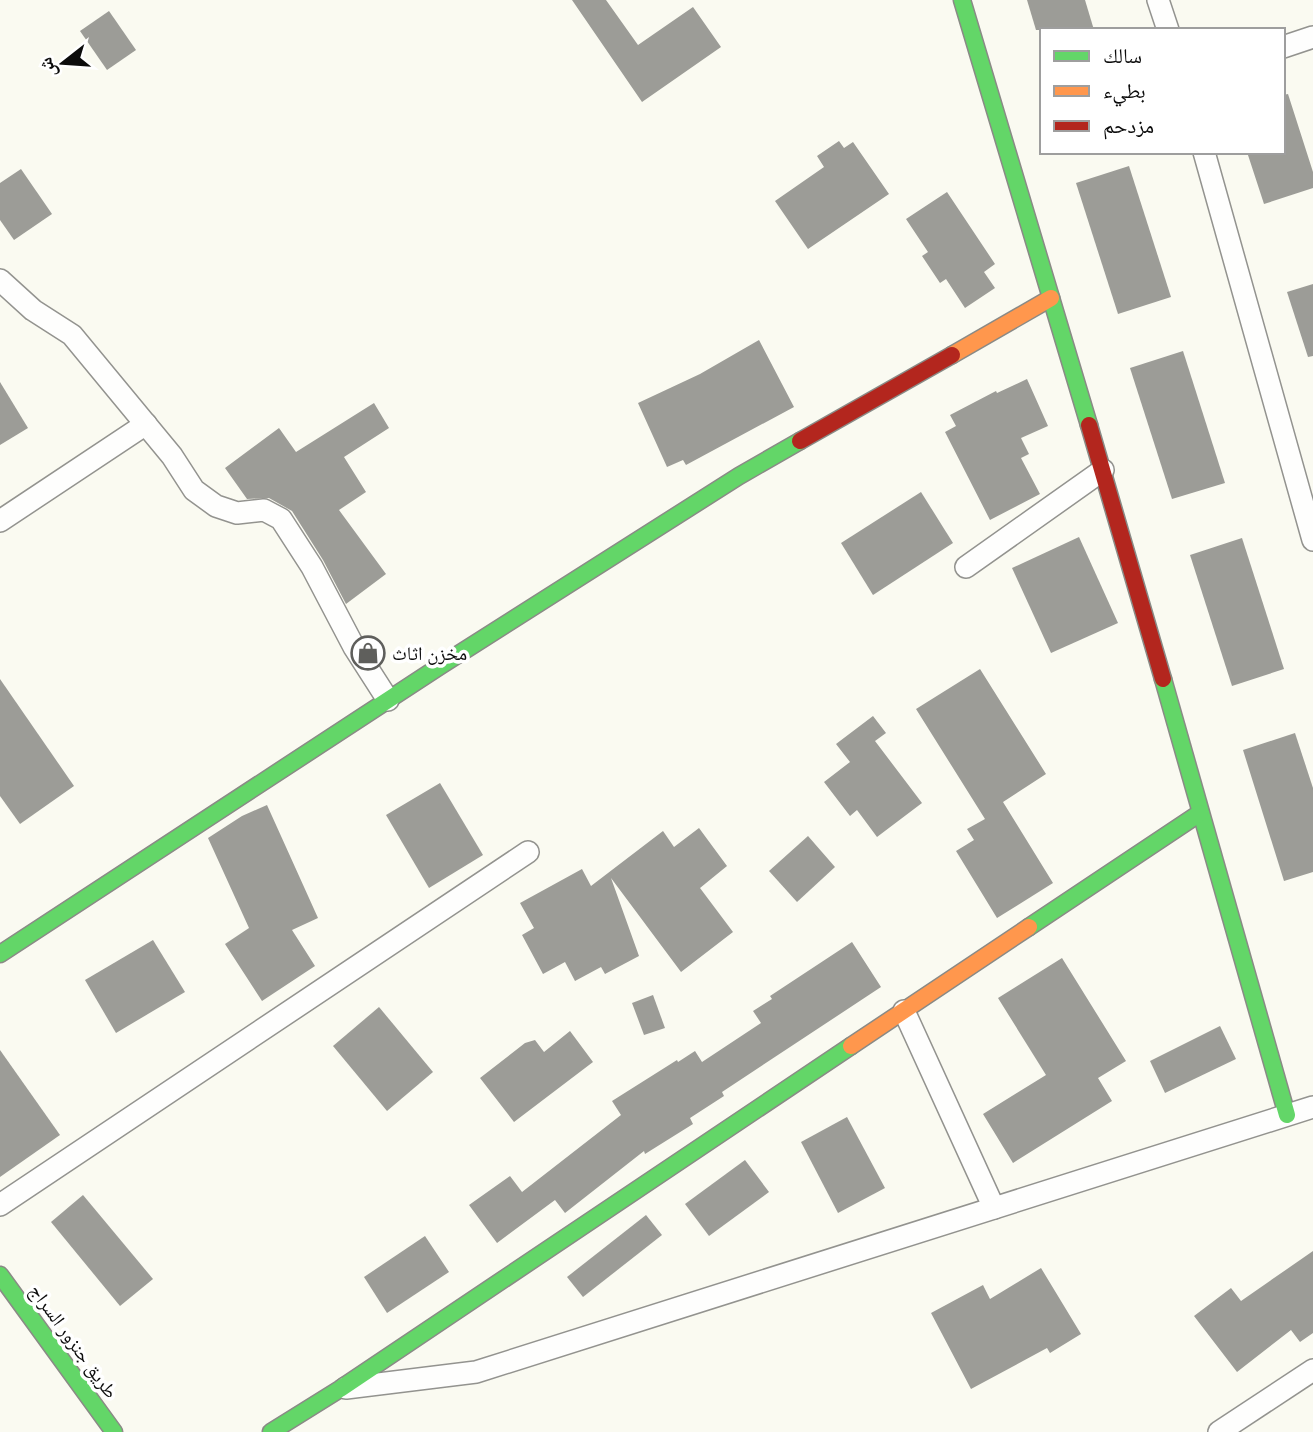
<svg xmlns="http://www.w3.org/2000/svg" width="1313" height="1432" font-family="'PT Serif','Noto Naskh Arabic',serif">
  <rect width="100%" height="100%" fill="#fafaf1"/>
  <g fill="#9c9c97">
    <polygon points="572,0 606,0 638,45 693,7 721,47 642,102"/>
    <polygon points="1027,0 1085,0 1094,30 1036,30"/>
    <polygon points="109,11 136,50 107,70 80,31"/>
    <polygon points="1288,94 1313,172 1313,188 1264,204 1247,152 1283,152 1283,95"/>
    <polygon points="839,141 844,148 853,142 889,194 808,249 775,201 824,167 817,156"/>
    <polygon points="1129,166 1171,297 1118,314 1076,183"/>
    <polygon points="21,169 52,214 14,240 0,220 0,183"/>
    <polygon points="947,192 995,264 984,272 995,288 965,308 946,279 940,283 922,256 928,252 906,219"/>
    <polygon points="1313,284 1313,356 1308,357 1287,292"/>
    <polygon points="759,340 794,407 686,465 683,460 667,467 638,403 700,374"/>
    <polygon points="1183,351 1225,483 1172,499 1130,368"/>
    <polygon points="1027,379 1048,426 1021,438 1029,454 1021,458 1040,494 990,520 945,432 956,426 950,415 996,391 997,393"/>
    <polygon points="0,382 28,428 0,445"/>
    <polygon points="374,403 389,428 344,457 366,492 339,510 386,574 346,604 323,560 292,511 269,498 247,499 225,468 279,428 296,452"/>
    <polygon points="921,492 953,543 873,595 841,543"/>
    <polygon points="1079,537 1118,623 1051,653 1012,568"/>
    <polygon points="1242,538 1284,669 1232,686 1190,555"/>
    <polygon points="980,669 1046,774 1003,802 1053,883 997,918 956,851 974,840 967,829 985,819 916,709"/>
    <polygon points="0,679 74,786 20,824 0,796"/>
    <polygon points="873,716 886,733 875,741 922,803 877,837 857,810 850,816 824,782 850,762 836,744"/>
    <polygon points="1295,733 1313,788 1313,872 1284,881 1243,750"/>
    <polygon points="440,783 483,855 429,888 386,815"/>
    <polygon points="267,805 318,918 292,930 315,966 262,1001 225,944 249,928 208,838 242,816"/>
    <polygon points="699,828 727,866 700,888 733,932 681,972 611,878 639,956 605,974 601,967 575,981 565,962 543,974 522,935 534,928 520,903 582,869 591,886 663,831 674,847"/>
    <polygon points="808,836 835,867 797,902 769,871"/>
    <polygon points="153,940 185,992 116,1033 85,980"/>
    <polygon points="852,942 881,987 722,1092 724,1096 690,1118 693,1124 645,1154 644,1151 565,1213 555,1200 497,1243 469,1205 510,1176 522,1192 621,1115 612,1101 677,1060 678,1062 695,1051 702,1062 761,1023 753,1011 772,999 770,996"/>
    <polygon points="1062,958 1126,1061 1098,1078 1112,1101 1013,1163 983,1114 1046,1075 998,998"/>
    <polygon points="653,995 665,1028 644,1035 632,1003"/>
    <polygon points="379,1007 433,1072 387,1111 333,1046"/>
    <polygon points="1220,1026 1236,1059 1165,1093 1150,1061"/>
    <polygon points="570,1031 593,1062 514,1122 480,1078 525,1043 535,1040 544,1052"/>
    <polygon points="0,1050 60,1135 0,1177"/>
    <polygon points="847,1117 885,1188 838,1213 801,1142"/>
    <polygon points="745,1160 769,1192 709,1236 685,1204"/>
    <polygon points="83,1195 153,1279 120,1306 51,1222"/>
    <polygon points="646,1215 662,1235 583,1297 567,1277"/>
    <polygon points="425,1236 449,1272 387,1313 364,1277"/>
    <polygon points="1313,1251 1313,1333 1300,1342 1291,1330 1237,1372 1194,1316 1231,1288 1241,1301"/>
    <polygon points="1041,1268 1081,1334 1050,1353 1047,1348 971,1389 931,1313 983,1285 990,1299"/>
  </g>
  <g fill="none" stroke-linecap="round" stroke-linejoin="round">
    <defs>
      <g id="street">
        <polyline points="1158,0 1168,30"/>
        <polyline points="1283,47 1313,37"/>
        <polyline points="1204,152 1313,540"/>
        <polyline points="0,280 33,310 72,335 172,456 194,490 216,506 237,513 264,510 281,519 312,567 354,647 388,700"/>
        <polyline points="0,521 146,424"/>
        <polyline points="966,567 1103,470"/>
        <polyline points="904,1011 994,1208"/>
        <polyline points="0,1205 528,852"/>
        <polyline points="346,1388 476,1372 1313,1107"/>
        <polyline points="1219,1432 1313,1370"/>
      </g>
      <g id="fast">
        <polyline points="962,0 1089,425"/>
        <polyline points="1163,679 1287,1115"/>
        <polyline points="1029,927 1200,813"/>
        <polyline points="0,954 440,666 739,476 800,441"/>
        <polyline points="0,1275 114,1432"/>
        <polyline points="271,1432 340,1389 851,1046"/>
      </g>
      <g id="slow">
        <polyline points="952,355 1051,298"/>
        <polyline points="851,1046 1029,927"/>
      </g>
      <g id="jam">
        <polyline points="1089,425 1163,679"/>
        <polyline points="800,441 952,355"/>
      </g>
    </defs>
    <use href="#street" stroke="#93938f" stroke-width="24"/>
    <use href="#fast" stroke="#8a8a86" stroke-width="19"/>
    <use href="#slow" stroke="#8a8a86" stroke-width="19"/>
    <use href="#jam" stroke="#8a8a86" stroke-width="19"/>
    <use href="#street" stroke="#fefefd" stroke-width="21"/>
    <use href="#fast" stroke="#63d668" stroke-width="16"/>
    <use href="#slow" stroke="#ff974d" stroke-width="16"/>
    <use href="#jam" stroke="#b3261e" stroke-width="16"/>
  </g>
  <defs>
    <symbol id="shop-ring" viewBox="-11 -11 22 22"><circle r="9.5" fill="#fff" stroke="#5f5f5c" stroke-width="1.5"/><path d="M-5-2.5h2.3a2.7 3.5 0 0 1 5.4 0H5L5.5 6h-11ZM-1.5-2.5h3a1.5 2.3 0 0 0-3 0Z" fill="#5f5f5c"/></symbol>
  </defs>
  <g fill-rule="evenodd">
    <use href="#shop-ring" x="349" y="634" width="38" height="38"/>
  </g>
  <g text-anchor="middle" stroke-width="7" stroke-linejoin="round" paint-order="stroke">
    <g font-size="19" fill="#0c0c0c" stroke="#fff" text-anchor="start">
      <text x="392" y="660">مخزن اثاث</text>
    </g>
    <g font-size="19" fill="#0c0c0c" stroke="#fff">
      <text transform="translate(74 1341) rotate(54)" y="7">طريق جنزور السراج</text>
    </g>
  </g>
  <rect x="1040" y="28" width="245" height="126" fill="#ffffff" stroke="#9e9e9e" stroke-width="2"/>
  <rect x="1054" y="51" width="35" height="10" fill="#63d668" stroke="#9e9e9e" stroke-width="2"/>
  <text x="1103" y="63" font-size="21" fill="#0c0c0c">سالك</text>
  <rect x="1054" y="86" width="35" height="10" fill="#ff974d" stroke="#9e9e9e" stroke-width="2"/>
  <text x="1103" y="98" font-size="21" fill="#0c0c0c">بطيء</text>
  <rect x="1054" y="121" width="35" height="10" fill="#b3261e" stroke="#9e9e9e" stroke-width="2"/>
  <text x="1103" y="133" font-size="21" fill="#0c0c0c">مزدحم</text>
  <g transform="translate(63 63) rotate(253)" stroke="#ffffff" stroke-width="5" paint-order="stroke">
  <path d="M0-5L12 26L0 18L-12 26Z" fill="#0c0c0c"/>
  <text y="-10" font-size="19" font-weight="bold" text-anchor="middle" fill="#0c0c0c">ش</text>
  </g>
</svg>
